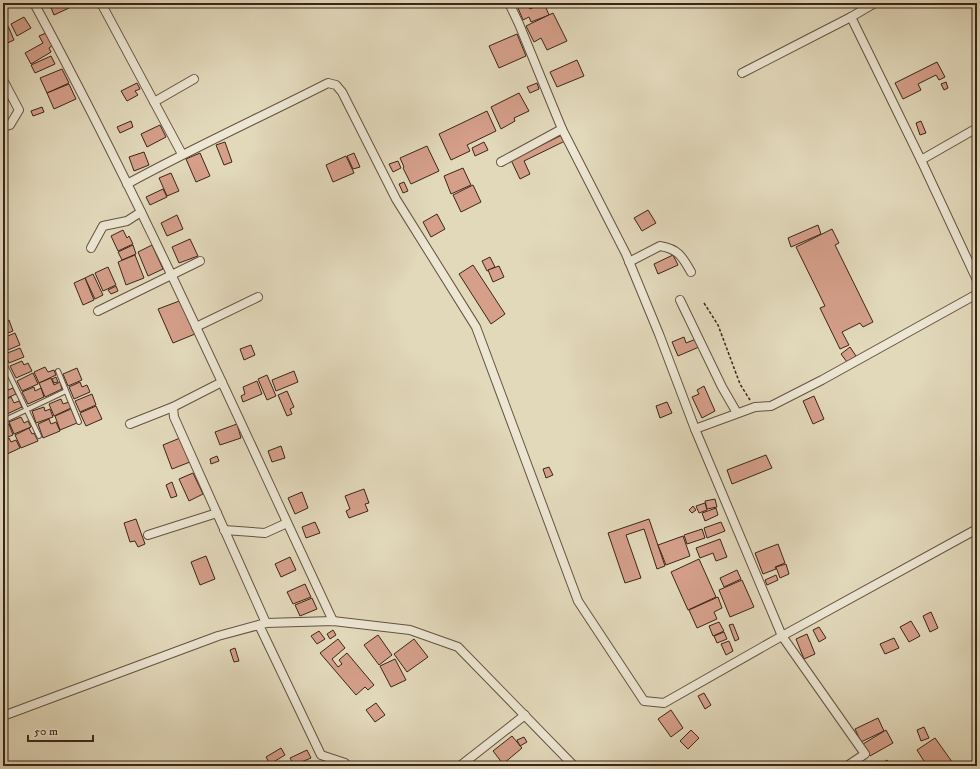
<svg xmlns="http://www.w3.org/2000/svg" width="980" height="769" font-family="'IM FELL DW Pica',serif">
  <rect width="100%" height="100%" fill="#e2d9bb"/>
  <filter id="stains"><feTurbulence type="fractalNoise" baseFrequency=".005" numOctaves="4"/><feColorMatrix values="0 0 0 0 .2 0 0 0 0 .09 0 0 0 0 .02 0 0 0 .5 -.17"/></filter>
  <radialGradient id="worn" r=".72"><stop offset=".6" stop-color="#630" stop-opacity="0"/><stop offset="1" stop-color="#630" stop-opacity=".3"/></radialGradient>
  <g fill="#d59f8a" stroke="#3b2517">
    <polygon points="49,3 66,3 69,8 54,15"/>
    <polygon points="516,3 527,3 530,9 544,3 549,15 531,22 529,17 523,20"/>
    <polygon points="553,13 567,41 547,50 541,38 534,42 526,26"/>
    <polygon points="24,17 31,28 17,36 11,24"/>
    <polygon points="8,26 14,40 3,45 3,29"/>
    <polygon points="46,33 53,45 49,48 51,52 31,64 25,53 43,43 39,36"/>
    <polygon points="517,34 526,56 499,68 489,46"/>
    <polygon points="51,56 55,64 35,73 31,65"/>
    <polygon points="577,60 584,76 557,87 550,72"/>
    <polygon points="937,62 945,77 939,80 936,75 918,84 921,90 903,99 895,83"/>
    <polygon points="62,69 69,83 47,93 40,78"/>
    <polygon points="946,82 948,88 944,90 941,84"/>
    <polygon points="137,83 140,89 135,91 138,95 127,101 121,91"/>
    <polygon points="537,83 539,89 530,93 527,87"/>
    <polygon points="69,84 76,99 54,109 47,93"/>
    <polygon points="3,88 9,100 3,102"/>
    <polygon points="519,93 529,111 514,118 515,121 501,129 491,107"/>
    <polygon points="42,107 44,112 33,116 31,111"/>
    <polygon points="487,111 496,131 467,145 470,151 451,160 439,134"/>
    <polygon points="131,121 133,127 120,133 117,127"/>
    <polygon points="921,121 926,133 920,135 916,123"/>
    <polygon points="160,125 166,137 147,147 141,134"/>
    <polygon points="562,135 565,141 524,161 530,174 520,179 511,160"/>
    <polygon points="225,142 232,162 224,165 216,145"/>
    <polygon points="484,142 488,150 475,156 472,148"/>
    <polygon points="427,146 439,171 411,184 403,168 404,167 400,158"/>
    <polygon points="144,152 149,165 134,171 129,157"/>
    <polygon points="200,153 210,176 196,182 186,159"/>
    <polygon points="354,153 360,167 353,169 347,156"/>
    <polygon points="346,156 354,173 333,182 326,165"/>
    <polygon points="398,161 401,168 393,172 389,164"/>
    <polygon points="463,168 471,185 451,194 444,176"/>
    <polygon points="171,173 179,191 167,196 159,178"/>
    <polygon points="404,182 408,191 403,193 399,184"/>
    <polygon points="473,185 481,202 461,212 453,195"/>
    <polygon points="163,189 167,197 150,205 146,197"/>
    <polygon points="648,210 656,223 642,231 634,218"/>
    <polygon points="437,214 445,229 431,237 423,222"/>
    <polygon points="177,215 183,229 167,236 161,223"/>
    <polygon points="818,225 821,234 791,247 788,238"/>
    <polygon points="832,229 839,243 835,245 873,322 863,327 860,323 842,332 849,345 840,349 820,308 825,306 796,247"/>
    <polygon points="123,230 127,238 129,236 133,244 118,251 111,236"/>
    <polygon points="190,239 198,256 179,263 172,247"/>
    <polygon points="133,245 136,254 122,260 118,252"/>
    <polygon points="152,245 163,269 148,276 138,252"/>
    <polygon points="135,255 144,278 126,285 118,262"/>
    <polygon points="673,255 678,265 658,274 654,264"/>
    <polygon points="490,257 495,267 487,271 482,261"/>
    <polygon points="473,265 505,314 491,324 459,274"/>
    <polygon points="499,266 504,277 493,282 488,270"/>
    <polygon points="108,267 116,285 103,291 95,273"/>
    <polygon points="93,274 103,295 95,299 85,278"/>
    <polygon points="85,278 94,300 83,305 74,283"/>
    <polygon points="116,286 118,291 111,294 108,290"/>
    <polygon points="182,300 195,334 173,343 158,309"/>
    <polygon points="9,320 13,331 3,335 3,323"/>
    <polygon points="15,333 20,345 3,352 3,338"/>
    <polygon points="684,337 686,343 696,339 699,347 678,356 672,342"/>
    <polygon points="251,345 255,355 244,360 240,349"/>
    <polygon points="850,347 856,356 847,362 841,354"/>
    <polygon points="20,348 24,357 9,363 5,354"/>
    <polygon points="22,361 24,365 28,363 32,371 16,378 10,366"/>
    <polygon points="45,367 48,372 54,370 56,375 39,383 34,372"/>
    <polygon points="77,368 82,380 68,386 63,374"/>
    <polygon points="294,371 298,382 276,391 272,380"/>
    <polygon points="33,373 38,384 22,391 17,381"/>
    <polygon points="267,375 276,396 267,400 258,379"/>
    <polygon points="56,377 58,382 54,383 52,379"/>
    <polygon points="51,378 54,385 60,382 62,389 45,397 39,383"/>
    <polygon points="257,381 262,394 243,402 241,396 245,394 243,387"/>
    <polygon points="80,382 82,387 87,385 90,392 74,399 69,387"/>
    <polygon points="6,384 8,390 13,388 16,394 3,400 3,385"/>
    <polygon points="704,386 715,411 702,418 692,397 699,394 697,390"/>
    <polygon points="34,387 35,391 41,388 44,397 28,404 22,392"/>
    <polygon points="287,391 294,407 290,409 292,414 287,416 278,395"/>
    <polygon points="92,394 96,405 80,412 75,401"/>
    <polygon points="814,396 824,419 813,424 803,401"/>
    <polygon points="11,397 14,403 19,401 22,407 5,415 3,410 3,401"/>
    <polygon points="61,399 63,404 69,402 71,408 54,416 49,404"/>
    <polygon points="667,402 672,413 660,418 656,406"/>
    <polygon points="96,406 102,419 86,426 80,413"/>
    <polygon points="44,407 45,411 50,409 53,417 36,423 32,411"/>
    <polygon points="71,409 77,423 60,430 55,416"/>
    <polygon points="21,417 24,423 28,421 31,427 14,434 9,422"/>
    <polygon points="49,419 51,424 56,422 60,431 43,438 38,424"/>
    <polygon points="9,424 13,435 3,439 3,427"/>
    <polygon points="237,424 241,438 220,445 215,432"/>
    <polygon points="29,428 32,434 34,433 38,441 21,448 15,435"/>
    <polygon points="9,438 11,442 16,440 20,448 3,456 3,441"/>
    <polygon points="180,438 190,462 172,469 163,445"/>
    <polygon points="281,446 285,458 272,462 268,451"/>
    <polygon points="766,455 772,468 732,484 727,470"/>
    <polygon points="217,456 219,461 211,464 210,459"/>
    <polygon points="549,467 553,475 546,478 543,469"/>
    <polygon points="193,473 203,494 189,501 179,479"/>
    <polygon points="172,482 177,496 171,498 166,485"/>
    <polygon points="364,489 369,503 365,504 368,511 349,518 346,511 350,509 345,496"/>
    <polygon points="302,492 308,508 295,514 288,498"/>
    <polygon points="715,499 717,507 707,509 705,501"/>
    <polygon points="705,503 707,510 699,513 696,506"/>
    <polygon points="693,506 696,510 692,513 689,510"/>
    <polygon points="716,508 718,515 705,521 702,513"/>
    <polygon points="136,519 145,544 138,547 135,541 130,542 124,523"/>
    <polygon points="649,519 665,566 657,569 644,529 626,535 641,578 625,583 608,533"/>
    <polygon points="315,522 320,533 306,538 302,527"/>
    <polygon points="721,522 725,531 707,538 704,528"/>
    <polygon points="702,529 705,538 687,544 684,535"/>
    <polygon points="683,536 690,556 666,565 658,545"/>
    <polygon points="720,539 727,557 716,561 713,553 700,558 696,548"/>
    <polygon points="778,544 785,563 775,567 776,569 763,574 755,553"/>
    <polygon points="206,556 215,579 200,585 191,562"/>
    <polygon points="290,557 296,570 281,577 275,564"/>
    <polygon points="699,559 716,597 688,610 671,572"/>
    <polygon points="786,564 789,574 780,578 776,567"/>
    <polygon points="737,570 741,579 724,587 720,578"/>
    <polygon points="776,575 778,580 767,585 765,580"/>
    <polygon points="742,580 754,607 730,617 719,590"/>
    <polygon points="305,584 311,597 293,604 287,592"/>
    <polygon points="718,597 722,608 714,612 717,619 697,628 689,610"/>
    <polygon points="312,598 317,609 300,616 295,605"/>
    <polygon points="931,612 938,628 930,632 923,616"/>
    <polygon points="911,621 920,636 909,642 900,627"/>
    <polygon points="719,622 724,631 713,636 709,626"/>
    <polygon points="733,624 739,639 735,641 729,625"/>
    <polygon points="819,627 826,638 819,642 813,630"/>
    <polygon points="333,630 336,635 330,639 327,634"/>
    <polygon points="319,631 325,639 317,644 311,636"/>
    <polygon points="724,632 727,639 717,643 714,636"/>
    <polygon points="807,634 815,654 804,659 796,639"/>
    <polygon points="378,635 392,655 379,665 364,645"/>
    <polygon points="894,638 899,648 885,654 880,644"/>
    <polygon points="338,639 345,648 332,659 338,667 342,664 339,660 347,653 374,685 368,690 365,687 356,695 320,653"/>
    <polygon points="414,639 428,657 407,672 394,654"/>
    <polygon points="729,641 733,651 726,655 721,644"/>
    <polygon points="235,648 239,661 234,662 230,650"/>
    <polygon points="395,659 406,680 391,687 380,666"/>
    <polygon points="704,693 711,705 705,709 698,696"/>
    <polygon points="376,703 385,715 375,722 366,710"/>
    <polygon points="671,710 683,728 671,737 658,719"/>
    <polygon points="878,718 884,731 861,742 855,729"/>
    <polygon points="924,727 929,738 921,741 917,730"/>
    <polygon points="691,730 699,738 688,749 680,741"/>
    <polygon points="886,730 893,743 870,756 863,744"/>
    <polygon points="512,736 522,748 503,764 493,751"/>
    <polygon points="524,737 527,742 520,746 517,740"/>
    <polygon points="935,738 955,766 927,766 917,750"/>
    <polygon points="281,748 285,755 270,764 266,757"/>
    <polygon points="307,750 311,758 294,765 290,758"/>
    <polygon points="887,760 891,766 878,766"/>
  </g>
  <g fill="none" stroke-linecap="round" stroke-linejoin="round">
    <defs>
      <g id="service">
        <polyline points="3,361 39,436"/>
        <polyline points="58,371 79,422"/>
        <polyline points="3,421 66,391"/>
      </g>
      <g id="minor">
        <path d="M34,3C143,204 236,414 333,621"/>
        <polyline points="101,3 182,154"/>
        <polyline points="851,17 875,3"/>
        <polyline points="742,73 851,17 921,160 977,280"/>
        <polyline points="3,80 19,110 10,125 3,127"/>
        <polyline points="154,102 194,79"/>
        <polyline points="562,129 626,254 659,334 695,429 782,636 865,754 847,766"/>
        <polyline points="921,160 977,128"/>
        <polyline points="501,162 562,129 519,24 509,3"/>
        <path d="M127,184C193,148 261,117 328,83L336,85L342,92L396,199L476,327L578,601L644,701L664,703L782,636L977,529"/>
        <polyline points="91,248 103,226 127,221 141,212"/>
        <path d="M629,262L660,246C678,249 682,256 691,272"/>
        <polyline points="680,300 722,387 737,413"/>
        <polyline points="98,311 200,261"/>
        <polyline points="196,327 258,297"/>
        <polyline points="222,382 173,407 174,417 266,623"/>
        <polyline points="130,424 173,407"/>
        <polyline points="695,429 755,407 771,406 822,380 977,294"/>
        <polyline points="224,530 265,533 287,523"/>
        <polyline points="148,535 217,513"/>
        <polyline points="259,625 321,755 345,763 347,766"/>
        <polyline points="3,716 218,636 266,623 333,621 410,630 458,647 574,766"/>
        <polyline points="460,766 525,715"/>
      </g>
    </defs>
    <use href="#service" stroke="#655240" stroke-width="6"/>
    <use href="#minor" stroke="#655240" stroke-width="10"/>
    <polyline stroke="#3b2517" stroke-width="1.5" stroke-dasharray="3 2" stroke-linecap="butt" points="704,303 718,325 740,384 750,400"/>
    <use href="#service" stroke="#ece6d3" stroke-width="4"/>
    <use href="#minor" stroke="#ece6d3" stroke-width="8"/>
  </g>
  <rect width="980" height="769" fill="none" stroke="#e2d9bb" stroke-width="16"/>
  <rect x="4" y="4" width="972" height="761" fill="none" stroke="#3b2517" stroke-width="2"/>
  <rect x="8" y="8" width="964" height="753" fill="none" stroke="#3b2517"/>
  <path d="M28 735v6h65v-6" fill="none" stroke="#3b2517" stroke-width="2"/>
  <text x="34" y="735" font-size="12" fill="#3b2517" stroke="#ece6d3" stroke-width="3" paint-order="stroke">50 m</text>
  <rect width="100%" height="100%" filter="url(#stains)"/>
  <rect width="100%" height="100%" fill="url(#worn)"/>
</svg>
